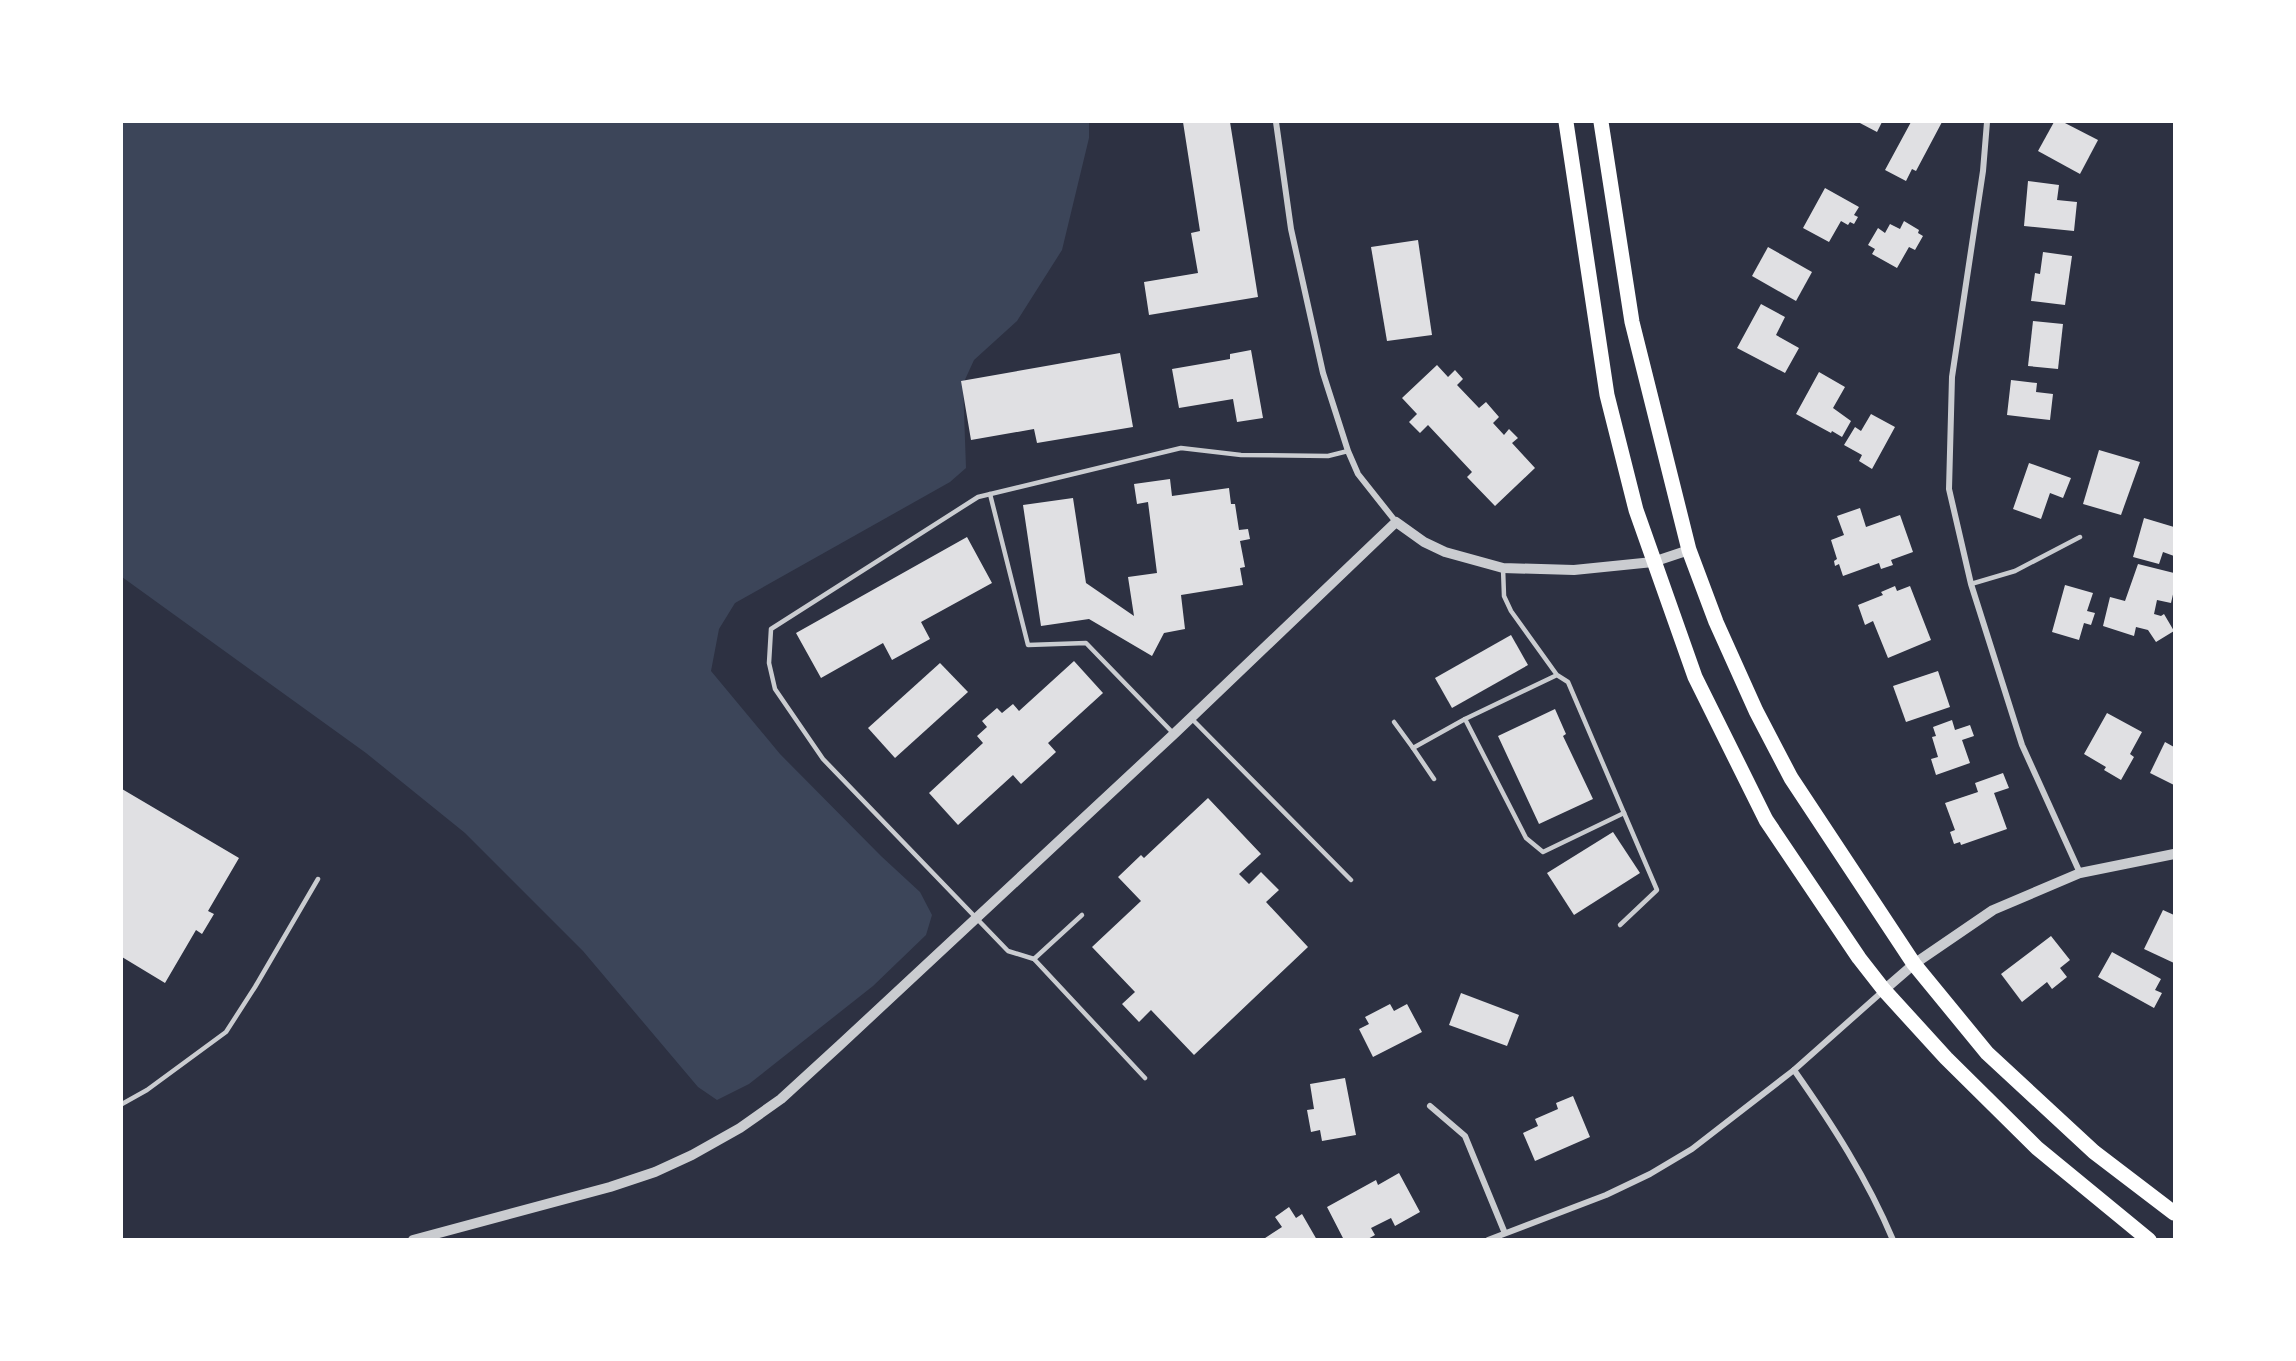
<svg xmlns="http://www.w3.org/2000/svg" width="2296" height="1361" font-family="Karla,sans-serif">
  <rect width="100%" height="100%" fill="#2d3142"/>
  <polygon fill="#3c4559" points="122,122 1089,122 1089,138 1062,250 1017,321 974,360 963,384 966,468 950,482 735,603 719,629 711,671 780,754 881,856 920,892 932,915 926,935 873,986 749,1084 717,1100 698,1087 583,951 465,833 366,753 122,577"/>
  <g fill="#e0e0e3">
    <polygon points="1183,122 1230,122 1258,297 1149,315 1144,282 1198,273 1191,233 1200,231"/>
    <polygon points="1858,122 1882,122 1877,132"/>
    <polygon points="1911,122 1942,122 1916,171 1912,169 1906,181 1885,170"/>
    <polygon points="2054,122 2063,122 2098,140 2080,174 2038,151"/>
    <polygon points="2028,181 2059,185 2057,200 2077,202 2074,231 2024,226"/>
    <polygon points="1825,188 1859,207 1854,215 1858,217 1854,224 1850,222 1848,225 1841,221 1829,242 1803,228"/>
    <polygon points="1904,221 1919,230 1918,233 1923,236 1915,250 1909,247 1897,268 1872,254 1875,249 1868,245 1878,228 1885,233 1890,224 1900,229"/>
    <polygon points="1418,240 1432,335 1387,341 1371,247"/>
    <polygon points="1768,247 1812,272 1796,301 1752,276"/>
    <polygon points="2043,252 2072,256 2065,305 2031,301 2035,273 2040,274"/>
    <polygon points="1761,304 1785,317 1776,335 1799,348 1785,373 1737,348"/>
    <polygon points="2033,321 2063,324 2058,369 2028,366"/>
    <polygon points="1251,350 1263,418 1237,422 1233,399 1179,408 1172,369 1230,359 1230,354"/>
    <polygon points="1120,353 1133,427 1037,443 1034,429 971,440 961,381"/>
    <polygon points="1437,365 1448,377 1455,370 1463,379 1457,385 1479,408 1486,402 1499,417 1493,423 1504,435 1509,429 1518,438 1512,443 1535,468 1495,506 1467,477 1472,472 1428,425 1420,433 1409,422 1417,414 1402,398"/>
    <polygon points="1819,372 1845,387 1833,408 1851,421 1842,437 1832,431 1831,433 1796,414"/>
    <polygon points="2011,380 2037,383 2036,392 2053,394 2050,420 2007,415"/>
    <polygon points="1871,414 1895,427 1872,469 1859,461 1862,455 1844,445 1855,427 1861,431"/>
    <polygon points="2099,450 2140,462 2121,515 2083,504"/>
    <polygon points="2029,463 2071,478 2063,498 2050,493 2041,519 2013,509"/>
    <polygon points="1170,479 1172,496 1229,488 1231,504 1235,504 1239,530 1248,529 1250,539 1240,541 1245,567 1240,568 1243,585 1181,595 1185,629 1164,633 1152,656 1089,619 1041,626 1023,505 1073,498 1086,583 1134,616 1128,577 1157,573 1148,502 1137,504 1134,484"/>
    <polygon points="1860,508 1866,527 1900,515 1913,552 1891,560 1893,565 1881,569 1879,563 1843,576 1839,564 1835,566 1834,561 1837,559 1831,540 1844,535 1837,516"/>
    <polygon points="2144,518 2174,527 2174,556 2163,552 2159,564 2133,557"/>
    <polygon points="967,537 992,583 921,622 930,639 892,660 883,643 821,678 796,633"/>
    <polygon points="2138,564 2174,573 2174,590 2171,603 2157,600 2154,614 2161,616 2164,614 2174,631 2156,642 2148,630 2136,627 2134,636 2103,626 2110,597 2125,601"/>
    <polygon points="2065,585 2093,593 2087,611 2095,613 2091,625 2084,623 2079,640 2052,632"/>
    <polygon points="1895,586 1897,591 1910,586 1931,640 1888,658 1873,621 1865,625 1858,605 1883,595 1881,592"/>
    <polygon points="1511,635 1528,665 1452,708 1435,678"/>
    <polygon points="1074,661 1103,693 1048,743 1056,752 1021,784 1013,775 958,825 929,793 983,743 977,736 987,727 982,721 997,708 1002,713 1013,704 1019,711"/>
    <polygon points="940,663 968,692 895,758 868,728"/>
    <polygon points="1938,671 1950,707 1906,722 1893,686"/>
    <polygon points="1555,709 1566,734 1563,736 1593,799 1539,824 1498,736"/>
    <polygon points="2107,713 2142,732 2130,754 2134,757 2121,780 2104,770 2106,767 2084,754"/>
    <polygon points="1952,720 1955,730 1970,725 1974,736 1962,740 1970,763 1936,775 1931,759 1938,757 1932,737 1936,736 1933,727"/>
    <polygon points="2165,742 2174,747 2174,785 2150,773"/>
    <polygon points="2003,773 2009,788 1994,793 2007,829 1961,845 1960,842 1954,844 1950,832 1955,830 1945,803 1978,792 1975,783"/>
    <polygon points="122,789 239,858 208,911 214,914 202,934 196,930 165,983 122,957"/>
    <polygon points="1208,798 1261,854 1239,874 1249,884 1261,872 1279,890 1266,902 1308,947 1194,1055 1151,1010 1139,1022 1122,1004 1135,992 1092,947 1141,901 1118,877 1141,855 1144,858"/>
    <polygon points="1613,832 1640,873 1574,915 1547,873"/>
    <polygon points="2163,910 2174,915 2174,963 2144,949"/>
    <polygon points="2051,936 2070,960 2060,968 2067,977 2052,989 2047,982 2022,1002 2001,974"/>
    <polygon points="2112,952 2161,979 2155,990 2162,993 2154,1008 2098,977"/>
    <polygon points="1461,993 1519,1015 1507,1046 1449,1025"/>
    <polygon points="1390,1004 1394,1011 1407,1004 1422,1032 1373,1057 1359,1029 1369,1024 1365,1017"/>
    <polygon points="1345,1078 1356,1135 1322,1141 1320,1130 1311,1132 1307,1110 1314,1109 1310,1084"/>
    <polygon points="1573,1096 1590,1137 1535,1161 1523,1133 1538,1126 1535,1119 1558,1109 1556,1103"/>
    <polygon points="1399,1173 1420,1212 1395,1226 1391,1218 1371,1228 1375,1235 1366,1240 1344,1240 1327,1207 1376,1180 1378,1185"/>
    <polygon points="1289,1207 1296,1218 1302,1214 1317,1240 1262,1240 1282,1227 1275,1217"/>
  </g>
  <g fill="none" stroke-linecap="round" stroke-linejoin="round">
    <g stroke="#caccd0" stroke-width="4.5">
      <polyline points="990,494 1028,645 1086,643 1174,734"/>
      <polyline points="1503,568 1504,596 1511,611 1557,675 1568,682 1624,813 1543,852 1526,838 1465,719 1557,675"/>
      <polyline points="1971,584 2015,571 2080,537"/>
      <polyline points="1191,718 1351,880"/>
      <polyline points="1394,722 1413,748 1465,719"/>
      <polyline points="1413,748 1434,779"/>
      <polyline points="1620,925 1657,890 1624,813"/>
      <polyline points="1034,959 1082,915"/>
      <polyline points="1145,1078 1034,959 1008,951 823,759 775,689 769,663 771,629 978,497 1181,448 1241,455 1328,456 1348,451"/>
      <polyline points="122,1104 147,1090 226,1032 255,987 318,879"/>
    </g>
    <g stroke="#caccd0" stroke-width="6">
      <polyline points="1276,122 1291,229 1323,373 1348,451 1358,474 1396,522"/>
      <polyline points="1987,122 1983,171 1952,377 1949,489 1971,584 2022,745 2080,873"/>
      <path d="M1794,1070C1832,1124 1867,1178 1893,1240"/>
      <polyline points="1430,1106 1465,1136 1504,1231"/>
      <polyline points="1488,1240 1606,1195 1650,1174 1692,1149 1794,1070 1883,991"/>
    </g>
    <g stroke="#caccd0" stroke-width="10">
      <polyline points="1884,990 1914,964 1993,910 2080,873 2174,854"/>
      <polyline points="413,1240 610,1187 655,1172 692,1155 740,1128 781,1099 840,1045 1174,734 1396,522 1424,542 1445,552 1503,568 1574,570 1653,562 1689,550"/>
    </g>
    <g stroke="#fff" stroke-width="15">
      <polyline points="1566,122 1607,395 1636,510 1695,677 1766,820 1859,958 1884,990 1946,1058 2037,1148 2149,1240"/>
      <polyline points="1601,122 1632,322 1689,550 1716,622 1756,711 1791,778 1914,964 1987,1053 2094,1152 2174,1213"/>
    </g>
  </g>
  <rect width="2296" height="1361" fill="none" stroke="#ffffff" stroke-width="246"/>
</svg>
